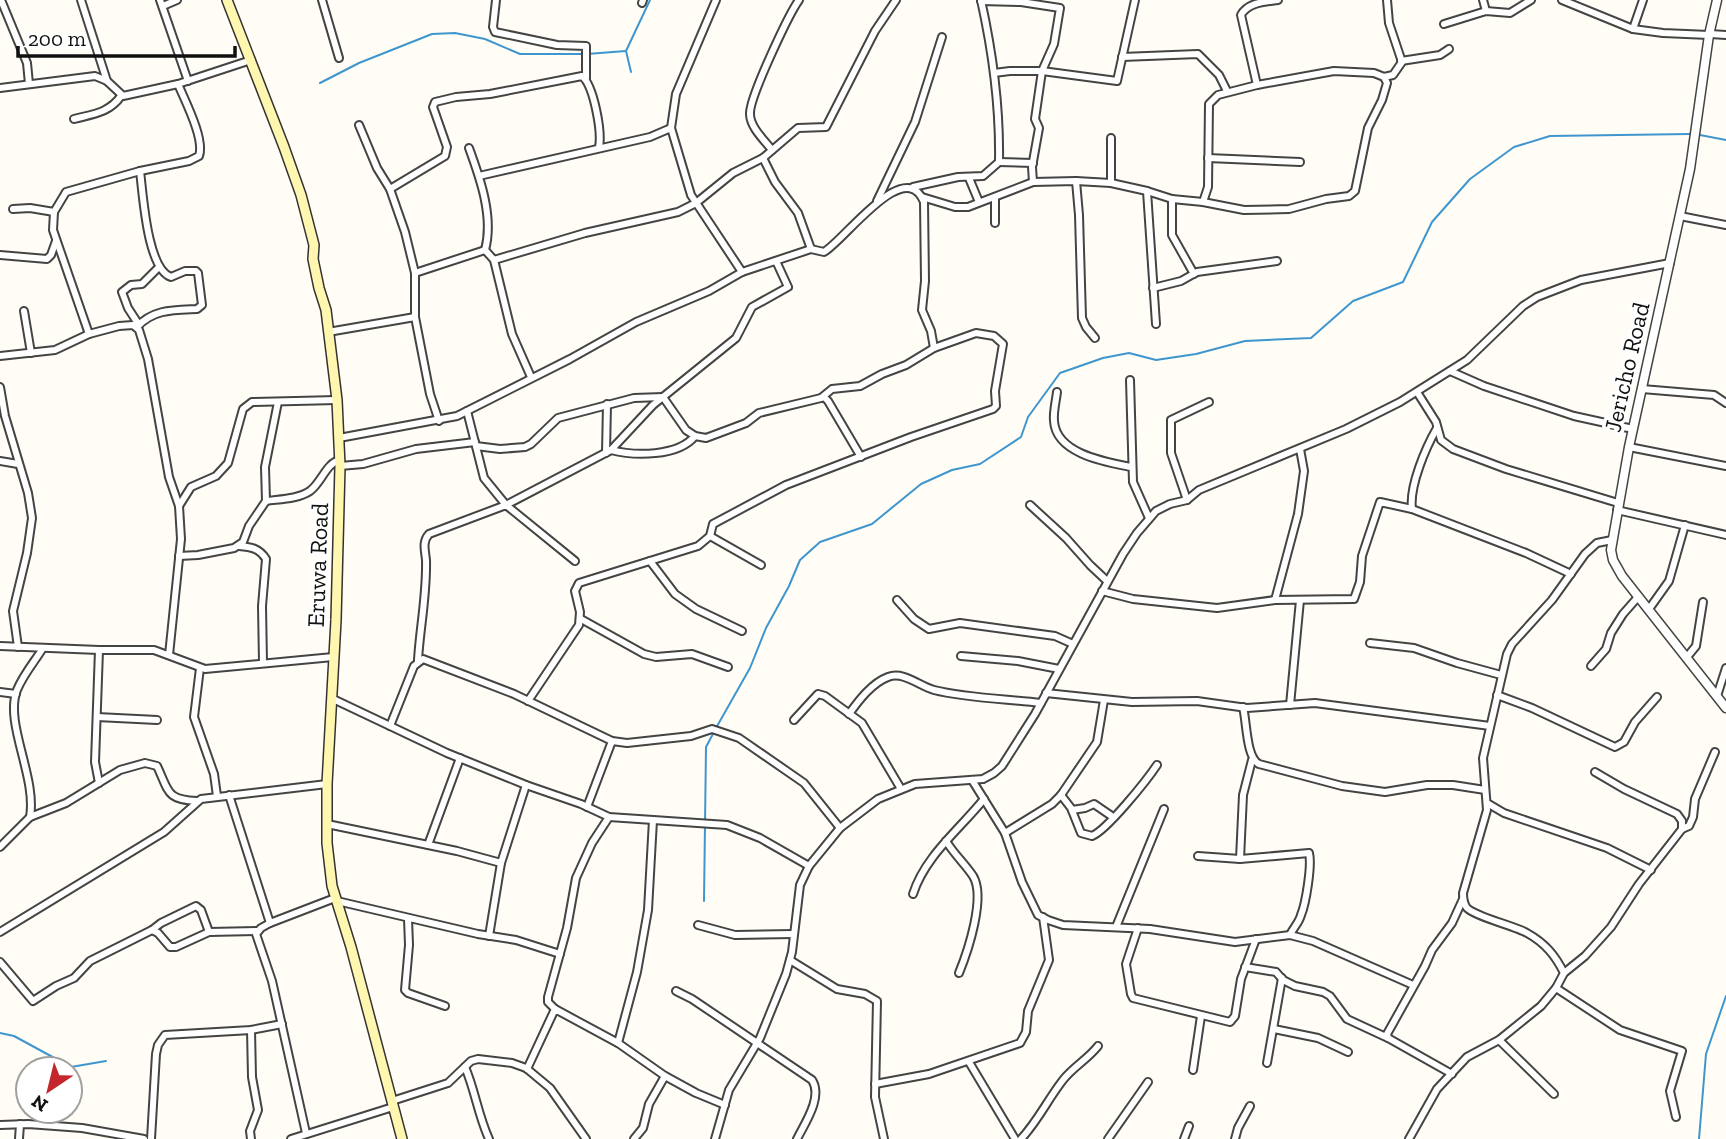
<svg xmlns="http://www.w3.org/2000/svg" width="1726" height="1139" font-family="'Zilla Slab',serif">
  <rect width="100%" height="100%" fill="#fffdf5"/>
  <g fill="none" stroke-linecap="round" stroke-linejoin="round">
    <g stroke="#3f96cf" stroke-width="2">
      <polyline points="631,72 626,51 650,0"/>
      <polyline points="320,83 359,63 432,34 455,33 485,39 520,54 587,54 626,51"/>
      <polyline points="1700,135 1726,140"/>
      <polyline points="716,728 750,668 766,628 789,586 800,560 820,542 872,524 921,484 952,470 980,464 1021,437 1028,417 1060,373 1103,358 1129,353 1156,360 1196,354 1245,341 1311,338 1353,301 1403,282 1432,222 1470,179 1514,147 1550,136 1690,134"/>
      <polyline points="704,901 706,747 714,732"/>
      <polyline points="0,1033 14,1036 71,1067 106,1061"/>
      <polyline points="1699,1139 1706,1054 1726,996"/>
    </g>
    <defs>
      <g id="minor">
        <polyline points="1,0 27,63 29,84"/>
        <polyline points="81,0 107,81"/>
        <polyline points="160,0 188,81"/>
        <polyline points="322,0 339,58"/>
        <polyline points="496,0 493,27 495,32 557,45 586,46 586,78"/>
        <polyline points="716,0 676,94 671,128 691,195 742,272"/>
        <polyline points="1483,0 1486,11"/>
        <polyline points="1562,0 1633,29 1663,33 1709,35"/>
        <polyline points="981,1 1021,2 1060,8 1054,44 1042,71 1035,119 1039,128 1032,167 1033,182"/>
        <polyline points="642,3 643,0"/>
        <polyline points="163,6 177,0"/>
        <polyline points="1444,24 1486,11 1510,13 1531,0"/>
        <polyline points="1633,29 1643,0"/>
        <polyline points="1710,34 1726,35"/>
        <polyline points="1122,57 1198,54 1219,75 1227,91"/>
        <polyline points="1401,61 1440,55 1449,49"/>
        <polyline points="994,73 1010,71 1042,71 1117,81 1135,0"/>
        <path d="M1257,85L1241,15C1248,2 1265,2 1278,0"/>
        <polyline points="0,88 95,76 107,81 123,96 178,84 251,60"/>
        <path d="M74,119C93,114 109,113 121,96"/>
        <polyline points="359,125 377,168 390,189 405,232 415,273 415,317 430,394 439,421"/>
        <polyline points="1111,138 1111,183"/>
        <path d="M469,148C480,178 494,217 485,250"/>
        <path d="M772,150C764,140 750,127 750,114C749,98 789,14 799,0"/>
        <polyline points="763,158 775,182 798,213 811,249"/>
        <polyline points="1208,158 1300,162"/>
        <polyline points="999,162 1033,163"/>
        <polyline points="479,176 650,137 671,128"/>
        <polyline points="969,178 979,202"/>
        <polyline points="1076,181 1079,215 1082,318 1086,327 1095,338"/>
        <path d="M913,187L958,177L983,176L999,162C1000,106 993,54 981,0"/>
        <path d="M390,189L445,156L447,147L433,107L435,102L456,97L490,94L582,76C594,86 602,132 599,147"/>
        <polyline points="1147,191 1156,324"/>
        <polyline points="922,197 955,207 968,207 1033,182 1076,181 1111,183 1147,191 1172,199 1203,202 1244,210 1289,209 1326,199 1349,196 1355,191 1368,128 1382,100 1387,83 1384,77"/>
        <polyline points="1172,199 1172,235 1194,274"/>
        <polyline points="877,201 915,122 942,37"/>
        <polyline points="1203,202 1208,187 1209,104 1218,95 1257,85 1334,71 1374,73 1384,77 1393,75 1402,62 1389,23 1387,0"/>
        <polyline points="13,209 30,208 54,212"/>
        <polyline points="1680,216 1726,225"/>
        <polyline points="995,223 995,197"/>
        <polyline points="485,250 494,260 512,334 531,377"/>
        <polyline points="0,255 47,259 51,255 56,241"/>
        <polyline points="494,260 585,233 678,212 696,203 733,173 763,158 798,128 826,127 875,31 896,0"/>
        <polyline points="415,273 485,250"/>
        <polyline points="1153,288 1181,281 1197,272 1277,261"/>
        <polyline points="24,311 31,353"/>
        <polyline points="139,325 128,308 122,292 131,285 142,284 159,267"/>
        <path d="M137,327C153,309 174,310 197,309L202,305L198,273L196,271H185L171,277C147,269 143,194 140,171"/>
        <polyline points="328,332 415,317"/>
        <path d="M89,334L53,230L54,212L66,192L140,171L189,161L199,156C205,139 185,101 178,84"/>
        <polyline points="0,356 55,350 89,334 119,326 133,325 139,330 148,359 169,477 179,506 181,539 169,655"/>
        <polyline points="1450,371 1484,386 1574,416 1633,429"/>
        <polyline points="1130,380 1133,482 1149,518"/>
        <polyline points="0,387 5,416 28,493 32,518 27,553 13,611 18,647"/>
        <polyline points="1642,389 1714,395 1726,403"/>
        <path d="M1057,392C1056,401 1053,412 1054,421C1056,454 1106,462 1131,467"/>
        <polyline points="1417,392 1436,422 1441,440 1453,449 1506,469 1618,503"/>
        <polyline points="821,398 824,397 828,401 861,457"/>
        <polyline points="467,411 484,478 506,505 611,450 653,405 736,338 752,307 788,287 776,261"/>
        <path d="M1437,428C1426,447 1409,486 1412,509L1526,553L1571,574"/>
        <path d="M339,438L457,416L570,359L636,322L709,291L742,272L811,249L824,252C845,240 905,155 924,202L925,281L922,310L931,331L934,348"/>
        <polyline points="476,446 500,449 525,447 531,444 558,418 634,398 663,397 686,430 695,436 706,438 746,423 759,413 821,398 832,389 860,386 882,374 906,365 934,348 976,333 994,336 1003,344 995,391 996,406 993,409 911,437 786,485 713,524 710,536 698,546 579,583 575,591 580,612 579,625 528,701"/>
        <polyline points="1629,447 1726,466"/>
        <path d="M611,450C634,456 678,457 695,436"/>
        <polyline points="606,453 607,404"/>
        <polyline points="0,461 18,464"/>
        <polyline points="340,466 363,464 416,449 475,442"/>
        <polyline points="1187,500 1171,453 1171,420 1209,402"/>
        <path d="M266,501C280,499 298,499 310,491C322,482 326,463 340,460"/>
        <polyline points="1030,505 1066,538 1090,565 1107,581"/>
        <polyline points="179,506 191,487 216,476 228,463 243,409 252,402 337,400"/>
        <polyline points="1617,510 1726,535"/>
        <polyline points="710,536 761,565"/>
        <path d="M239,546C251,547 259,548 266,559L262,606L263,663"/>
        <polyline points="179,556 198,555 234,548 243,542 249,526 266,501 265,467 278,402"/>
        <polyline points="650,561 675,594 696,609 742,631"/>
        <polyline points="1102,591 1133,599 1217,608 1275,600 1354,599 1360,582 1362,556 1380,502 1412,509"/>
        <polyline points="897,600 914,619 929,629 960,623 1055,636 1073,644"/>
        <polyline points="1275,600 1298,514 1304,471 1300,449"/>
        <polyline points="1649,609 1669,581 1685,525"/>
        <polyline points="581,619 644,654 656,657 692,654 728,667"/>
        <polyline points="1370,643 1414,648 1457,663 1501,675"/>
        <polyline points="0,646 99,650 154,650 205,669 333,657"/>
        <polyline points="961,656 1018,661 1059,669"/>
        <polyline points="1687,657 1696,646 1703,602"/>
        <path d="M418,660C420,627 427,594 426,560C425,550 422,542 429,534L506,505L575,561"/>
        <polyline points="1591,666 1606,649 1611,633 1623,614 1638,597"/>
        <polyline points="200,668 194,717 214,774 217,796"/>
        <polyline points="0,692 16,694"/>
        <polyline points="1046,693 1132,702 1197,701 1247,708 1315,703 1490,726"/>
        <polyline points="1497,695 1532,708 1615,747 1624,742 1635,722 1657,697"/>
        <polyline points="1717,696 1726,668"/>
        <polyline points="331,698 447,753 526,785 581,804 609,817 727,825 760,838 809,866"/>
        <polyline points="1290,705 1300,600"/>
        <path d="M1243,707C1247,723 1246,757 1259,764L1342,786L1385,792L1427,785H1453L1485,790"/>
        <path d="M849,714C859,700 872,683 888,677C904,671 919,686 934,690C966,698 1007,699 1041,703"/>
        <polyline points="97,717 157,720"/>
        <polyline points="794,720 818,694 825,696 862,723 901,789"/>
        <polyline points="390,726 414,666 423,659 514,694 612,741 627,743 691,736 712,729 739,738 804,783 840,828"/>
        <polyline points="1595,772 1624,789 1677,814 1682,821 1682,829"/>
        <polyline points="972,780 1005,833 1022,882 1038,915 1048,920 1063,925 1150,929 1235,942 1290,935 1313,941 1413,985"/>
        <polyline points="99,783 95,762 99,650"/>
        <polyline points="229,795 270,923"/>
        <path d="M1061,795L1071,808L1081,833L1092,836C1107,830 1147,780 1157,765"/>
        <polyline points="1487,803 1504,813 1607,848 1651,870"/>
        <polyline points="587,807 612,741"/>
        <polyline points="1072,810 1085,808 1094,804 1113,817"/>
        <path d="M30,817C37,777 4,723 17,690C23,675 35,661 43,648"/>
        <polyline points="327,824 457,851 501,863"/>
        <polyline points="1005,833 1052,804 1061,795 1097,742 1104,700"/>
        <path d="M946,841C954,854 965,864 973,876C986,897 968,951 959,973"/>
        <polyline points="428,845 460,758"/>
        <path d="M0,847L30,817L66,803L120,770L145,763L157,766C169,791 166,800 197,801"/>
        <path d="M1198,856L1240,859L1309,853C1312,865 1306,903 1301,915C1299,923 1293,928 1290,935"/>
        <polyline points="1240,859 1243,795 1252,760"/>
        <path d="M913,894C925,856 959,830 984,799"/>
        <polyline points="337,901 478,934 516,940 560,954"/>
        <polyline points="408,918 409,945 405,990 408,993 445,1006"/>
        <polyline points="698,925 735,935 794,934"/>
        <polyline points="1116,927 1164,809"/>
        <polyline points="1138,928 1126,964 1131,994 1133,998 1230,1022 1235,1016 1241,979 1256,939"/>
        <polyline points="152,930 161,923 196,906 201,910 209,932"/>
        <polyline points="0,932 164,832 201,799 327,784"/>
        <polyline points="489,936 501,863 526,785"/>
        <polyline points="790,960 837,989 865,994 877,1001 875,1097 884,1139"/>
        <polyline points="0,962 33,1001 56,986 74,978 90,961 152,930 158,933 170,947 176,947 209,932 258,931"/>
        <polyline points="1245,967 1276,972 1283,980 1295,986 1323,992 1330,996 1347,1019 1388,1038"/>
        <path d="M1564,973C1555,955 1545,943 1527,933C1515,926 1476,917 1467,908C1463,903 1463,898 1463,893L1487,810L1483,758L1507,654L1512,644L1552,600L1585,554L1597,543L1612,540"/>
        <polyline points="1556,988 1620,1030 1682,1051 1670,1091 1676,1117"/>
        <path d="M676,991L692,999L812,1080C823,1097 805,1123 797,1139"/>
        <polyline points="555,1009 548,1002 548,997 567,928 576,878 592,843 609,817"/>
        <polyline points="1274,1029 1318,1038 1348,1052"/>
        <polyline points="1499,1040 1554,1094"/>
        <polyline points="618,1043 637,972 648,910 653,820"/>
        <polyline points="969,1062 1015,1139"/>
        <polyline points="1267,1063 1282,978"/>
        <path d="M465,1067C475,1090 478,1115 489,1139"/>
        <polyline points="527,1069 555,1009 618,1043 665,1076 696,1093 725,1105"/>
        <polyline points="1193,1070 1201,1016"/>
        <polyline points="1452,1074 1388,1038 1387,1034 1425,966 1432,950 1452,923 1463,899"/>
        <polyline points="875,1084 929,1074 1020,1043 1026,1032 1028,1011 1049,960 1043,917"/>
        <polyline points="392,1101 448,1083 471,1061 478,1059 512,1063 526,1068 550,1088 586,1139"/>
        <polyline points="0,1125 28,1124 82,1128 144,1139"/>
        <polyline points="306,1133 272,981 256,934 261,928 270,923 335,898"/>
        <polyline points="19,1139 20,1124"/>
        <polyline points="151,1139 156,1054 158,1045 165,1035 251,1030 282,1024"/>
        <polyline points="251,1139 250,1131 258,1110 252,1077 251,1030"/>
        <polyline points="291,1139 393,1107"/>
        <polyline points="634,1139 643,1128 649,1104 665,1076"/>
        <polyline points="715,1139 729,1090 760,1038 786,974 792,952 800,885 809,866 840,828 878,799 915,784 983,779 994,773 1002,766 1035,714 1123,554 1137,533 1156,511 1170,504 1187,500 1199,490 1346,429 1400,402 1467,360 1523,306 1537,297 1581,280 1670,263"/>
        <path d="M1021,1139C1038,1121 1048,1099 1063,1080C1073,1067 1088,1059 1098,1046"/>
        <polyline points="1108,1139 1148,1082"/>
        <polyline points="1184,1139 1189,1126"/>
        <polyline points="1235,1139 1238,1128 1250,1106"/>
        <polyline points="1409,1139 1437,1089 1467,1057 1499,1040 1541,1006 1556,988 1564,973 1585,956 1611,927 1639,884 1682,829 1689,826 1693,817 1695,799 1715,752"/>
      </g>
      <polyline id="tertiary" points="1717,0 1709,35 1690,169 1629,447 1611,550 1613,560 1622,576 1726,708"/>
      <polyline id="secondary" points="227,0 284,147 301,195 314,245 313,259 319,288 326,310 337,400 340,466 336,620 327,784 327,843 332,886 351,947 402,1139"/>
    </defs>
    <use href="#minor" stroke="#444" stroke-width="10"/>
    <use href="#tertiary" stroke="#444" stroke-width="11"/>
    <use href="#secondary" stroke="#333" stroke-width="12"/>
    <use href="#minor" stroke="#fff" stroke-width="6"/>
    <use href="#tertiary" stroke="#fff" stroke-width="8"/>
    <use href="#secondary" stroke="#fff6b0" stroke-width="9"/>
  </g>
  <g text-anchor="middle" stroke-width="7" stroke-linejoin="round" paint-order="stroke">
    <g font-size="24" fill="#111" stroke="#fff">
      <text transform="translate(1627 367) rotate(-77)" y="8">Jericho Road</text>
      <text transform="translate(318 565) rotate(-88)" y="8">Eruwa Road</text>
    </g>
  </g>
  <g transform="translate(49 1090) rotate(215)"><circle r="33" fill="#ffffff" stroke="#a0a0a0" stroke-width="2"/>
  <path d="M0-5L12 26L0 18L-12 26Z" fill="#c4262e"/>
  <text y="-10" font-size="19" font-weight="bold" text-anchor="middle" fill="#111111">N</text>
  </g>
  <path d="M18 46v10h217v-10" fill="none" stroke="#111111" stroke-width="3.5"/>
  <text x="28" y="46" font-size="21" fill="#111111" stroke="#ffffff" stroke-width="5" paint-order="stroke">200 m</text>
</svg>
